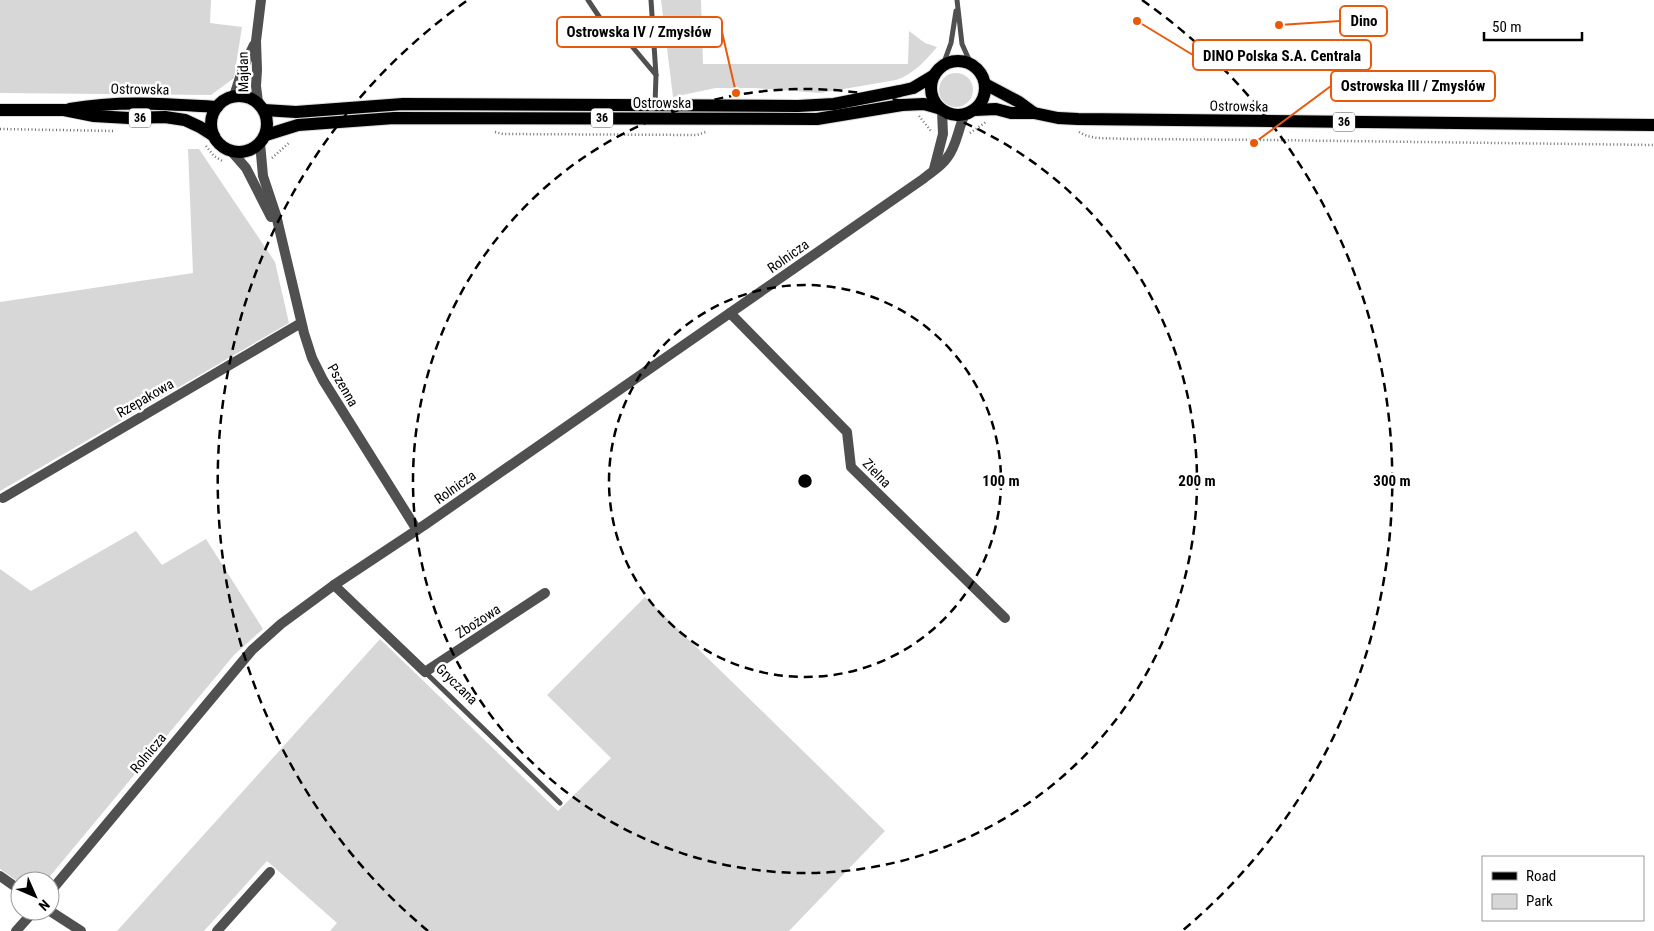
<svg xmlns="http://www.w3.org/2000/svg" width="1654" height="931" font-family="'Roboto Condensed',sans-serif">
  <rect width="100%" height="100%" fill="#fff"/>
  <g fill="#d7d7d7">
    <polygon points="0,0 211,0 210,23 242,27 234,78 211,95 0,93"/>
    <path d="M661,0H701L703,64H908L909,31L925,43L937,47C925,61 914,74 896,80L820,93L754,88H716L673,97Z"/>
    <circle cx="956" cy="90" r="17"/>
    <polygon points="188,149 199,149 275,262 289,323 0,491 0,302 193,273"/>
    <polygon points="136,531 162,565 206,539 263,629 234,655 46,881 20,881 20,883 0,869 0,569 31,591"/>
    <polygon points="645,597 885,831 789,931 330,931 337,923 267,861 204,931 117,931 380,639 558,811 611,758 547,695"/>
  </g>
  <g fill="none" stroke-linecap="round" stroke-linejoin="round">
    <defs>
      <g id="primary">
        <circle cx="958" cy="88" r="27"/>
        <polyline points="985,84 1019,102 1034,113"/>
        <circle cx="239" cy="124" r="28"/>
        <path d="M70,109C119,100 168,104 217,107"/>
        <polyline points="0,110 64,110 94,116 129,118 165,117 185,120 200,127 214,136"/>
        <polyline points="264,110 296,112 403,104 798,106 834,104 900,91 913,88 933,76"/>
        <polyline points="974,110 996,109 1011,113 1034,113 1058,118 1078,119 1654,125"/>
        <polyline points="266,135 298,125 394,118 817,119 902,105 924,104 938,108"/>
      </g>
    </defs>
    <use href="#primary" stroke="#dbdbdb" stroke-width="14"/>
    <g stroke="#727272" stroke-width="2.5" stroke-dasharray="1 2.5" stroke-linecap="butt">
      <polyline points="919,116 931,131"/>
      <polyline points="0,129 114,131"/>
      <polyline points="495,132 503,134 697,135 706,132"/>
      <polyline points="1079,132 1087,136 1097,138 1132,139 1267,140 1654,145"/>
      <polyline points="970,133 986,122"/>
      <polyline points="206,146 214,156 224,162"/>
      <polyline points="272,158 290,142"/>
    </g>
    <g stroke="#505050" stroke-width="5">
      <polyline points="588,0 600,18 630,44 656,75"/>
      <polyline points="651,0 656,75 655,105"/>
      <polyline points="957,0 962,44 971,64"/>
      <polyline points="943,65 951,43 956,11"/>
      <polyline points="425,672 560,803"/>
    </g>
    <g stroke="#505050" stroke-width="10">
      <polyline points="234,96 243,68 254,45"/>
      <polyline points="258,102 256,86 257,70 256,41 261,0"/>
      <polyline points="260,143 263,176 276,215 304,333 312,358 323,380 417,530"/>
      <polyline points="232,152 246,168 271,217"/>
      <polyline points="934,169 943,134 942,111"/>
      <polyline points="730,313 847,432 851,467 1005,618"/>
      <polyline points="3,498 301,323"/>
      <polyline points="334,585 425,672 545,593"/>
      <polyline points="0,876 20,890"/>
      <path d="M50,892L252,650L281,624L334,585L426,524L923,179C931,172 941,167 947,158C957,146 958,128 965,114"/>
      <polyline points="50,911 81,931"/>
      <polyline points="16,931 34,911"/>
      <polyline points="217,931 270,872"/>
    </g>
    <use href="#primary" stroke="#000" stroke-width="12"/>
  </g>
  <g fill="none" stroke="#000" stroke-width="2.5" stroke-dasharray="9 6">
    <circle cx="805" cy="481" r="196"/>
    <circle cx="805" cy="481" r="392"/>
    <path d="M428 931A587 587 0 0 1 468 0M1142 0A587 587 0 0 1 1182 931"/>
  </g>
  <g text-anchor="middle" stroke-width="5" stroke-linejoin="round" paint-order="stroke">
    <g fill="#fff" stroke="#4c4c4c" stroke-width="1">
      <rect x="129" y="108.5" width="22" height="19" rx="4"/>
      <rect x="591" y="108.5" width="22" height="19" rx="4"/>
      <rect x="1333" y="112.5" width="22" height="19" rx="4"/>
    </g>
    <g font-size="12" font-weight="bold" fill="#000">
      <text x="140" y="122">36</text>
      <text x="602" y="122">36</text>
      <text x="1344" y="126">36</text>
    </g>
    <g font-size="14" fill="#000" stroke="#fff">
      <text transform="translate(243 72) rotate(-91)" y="5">Majdan</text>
      <text transform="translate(140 89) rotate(1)" y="5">Ostrowska</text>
      <text x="662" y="108">Ostrowska</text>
      <text transform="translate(1239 106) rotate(1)" y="5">Ostrowska</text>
      <text transform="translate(788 256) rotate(-35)" y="5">Rolnicza</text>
      <text transform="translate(343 385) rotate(60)" y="5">Pszenna</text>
      <text transform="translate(145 398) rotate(-30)" y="5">Rzepakowa</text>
      <text transform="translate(877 473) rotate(46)" y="5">Zielna</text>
      <text transform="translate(455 487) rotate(-35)" y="5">Rolnicza</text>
      <text transform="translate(478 621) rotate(-33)" y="5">Zbożowa</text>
      <text transform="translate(457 684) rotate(44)" y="5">Gryczana</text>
      <text transform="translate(148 753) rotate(-50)" y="5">Rolnicza</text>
    </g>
  </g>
  <circle cx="805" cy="481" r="8" fill="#000" stroke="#fff" stroke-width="2.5"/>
  <g font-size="15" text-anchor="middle" font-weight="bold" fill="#000" stroke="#fff" stroke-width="5" stroke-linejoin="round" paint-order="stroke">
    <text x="1001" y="486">100 m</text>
    <text x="1197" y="486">200 m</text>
    <text x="1392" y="486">300 m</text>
  </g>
  <path fill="none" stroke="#e8590c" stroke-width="2" d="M1279 25L1340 21M736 93L722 32M1137 21L1193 55M1254 143L1331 86"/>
  <g fill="#e8590c" stroke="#fff" stroke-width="2">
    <circle cx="1279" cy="25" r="5"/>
    <circle cx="736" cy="93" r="5"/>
    <circle cx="1137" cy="21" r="5"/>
    <circle cx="1254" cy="143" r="5"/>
  </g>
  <g fill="#fff" stroke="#e8590c" stroke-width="2">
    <rect x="1340" y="6" width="47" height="30" rx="5"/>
    <rect x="557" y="17" width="165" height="30" rx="5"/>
    <rect x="1193" y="40" width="178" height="30" rx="5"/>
    <rect x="1331" y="71" width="164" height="30" rx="5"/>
  </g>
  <g font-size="15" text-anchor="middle" font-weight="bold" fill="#000">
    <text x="1364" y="26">Dino</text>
    <text x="639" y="37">Ostrowska IV / Zmysłów</text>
    <text x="1282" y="61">DINO Polska S.A. Centrala</text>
    <text x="1413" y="91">Ostrowska III / Zmysłów</text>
  </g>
  <rect x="1482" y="856" width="162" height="65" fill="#ffffff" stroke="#999999"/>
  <rect x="1492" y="872" width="25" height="8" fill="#000000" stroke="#999999"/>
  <text x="1526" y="881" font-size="15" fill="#000000">Road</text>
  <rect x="1492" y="894" width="25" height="15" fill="#d7d7d7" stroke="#999999"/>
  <text x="1526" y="906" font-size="15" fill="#000000">Park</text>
  <g transform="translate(35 896) rotate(135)"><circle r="24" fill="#ffffff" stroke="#999999"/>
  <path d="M0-4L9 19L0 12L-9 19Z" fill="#000000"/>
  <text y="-8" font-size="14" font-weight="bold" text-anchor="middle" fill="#000000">N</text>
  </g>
  <path d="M1484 32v8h98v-8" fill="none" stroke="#000000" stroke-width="2.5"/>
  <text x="1492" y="32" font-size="15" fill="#000000" stroke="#ffffff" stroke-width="4" paint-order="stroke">50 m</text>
</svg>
